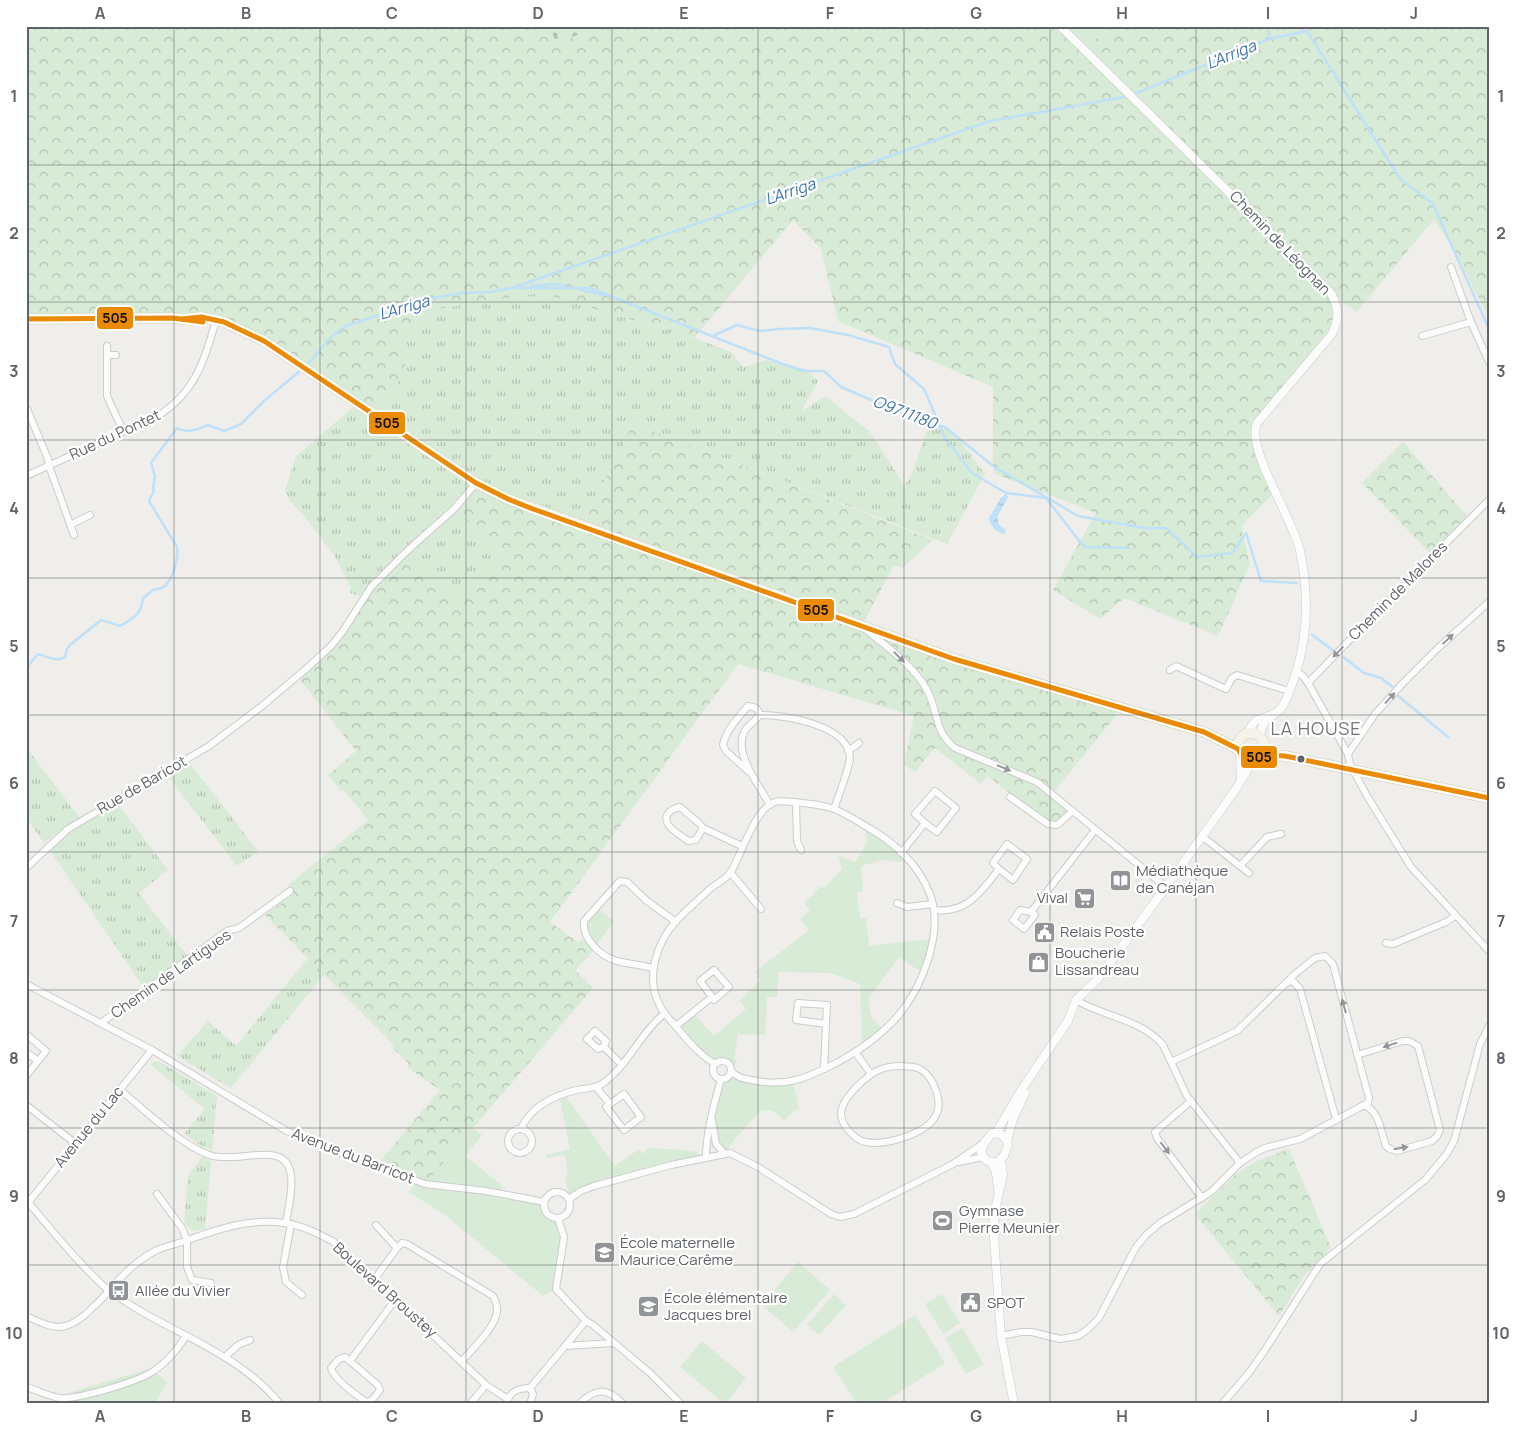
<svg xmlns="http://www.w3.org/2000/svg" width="1515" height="1430" font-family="Manrope,sans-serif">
  <defs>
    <pattern id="grass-tufts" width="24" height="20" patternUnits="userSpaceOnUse" patternTransform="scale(1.25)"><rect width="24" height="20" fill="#d8ebd6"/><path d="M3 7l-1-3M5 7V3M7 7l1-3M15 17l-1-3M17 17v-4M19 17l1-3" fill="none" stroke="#b2c2b1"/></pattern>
    <pattern id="forest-crowns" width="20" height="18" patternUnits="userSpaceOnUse" patternTransform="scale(1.25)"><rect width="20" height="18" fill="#d8ebd6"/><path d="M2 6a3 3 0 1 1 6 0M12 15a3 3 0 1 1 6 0" fill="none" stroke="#b2c2b1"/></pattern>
    <pattern id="cemetery-stones" width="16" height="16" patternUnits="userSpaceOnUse" patternTransform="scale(1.25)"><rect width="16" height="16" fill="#d8ebd6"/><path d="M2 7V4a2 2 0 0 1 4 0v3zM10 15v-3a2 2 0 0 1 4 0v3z" fill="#b2c2b1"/></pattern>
    <pattern id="water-ripples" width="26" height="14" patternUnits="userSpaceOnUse" patternTransform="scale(1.25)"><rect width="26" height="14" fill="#bfe0f9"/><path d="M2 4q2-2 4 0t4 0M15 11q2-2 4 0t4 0" fill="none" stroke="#9eb9cd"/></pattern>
  </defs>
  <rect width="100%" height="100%" fill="#efeeea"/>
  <g fill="url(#grass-tufts)">
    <polygon points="540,293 694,338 731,352 743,367 767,360 807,370 818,381 801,412 825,396 870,432 904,485 911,476 928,427 952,430 985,474 947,544 633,423 582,526 455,508 505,553 456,604 363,597 350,593 350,586 334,555 305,517 290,501 285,490 296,456 357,404 395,342 436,309"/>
    <polygon points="26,747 79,817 59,831 44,843 26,817"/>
    <polygon points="188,761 258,851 237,866 166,774"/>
    <polygon points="116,802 168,870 139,893 189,958 144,988 49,849 92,816"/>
    <polygon points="308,958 324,975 231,1088 177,1056 208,1021 236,1046"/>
    <polygon points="155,1061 160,1062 217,1096 212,1151 200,1145 184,1134 205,1109 150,1064"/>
    <polygon points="202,1157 211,1161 205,1229 194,1231 189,1228 184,1221 188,1176"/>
  </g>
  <g fill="url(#forest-crowns)">
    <polygon points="26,26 549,26 558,44 597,26 1071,26 1090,44 1110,26 1489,26 1489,318 1453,249 1434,219 1357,312 1332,294 1336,326 1255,428 1275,492 1241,526 1250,564 1218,636 1124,598 1100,619 1053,590 1096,513 993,473 993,387 838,321 821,249 793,220 694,338 540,293 436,309 396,342 408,372 370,412 272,346 204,314 26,315"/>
    <polygon points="633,423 933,540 902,568 894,565 862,626 1115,706 1115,717 1052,794 1073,811 1057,825 1048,824 988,776 981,784 935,748 915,772 905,765 904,764 914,716 738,664 550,922 578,942 587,938 596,948 575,970 593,988 425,1184 376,1166 440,1090 407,1067 409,1064 393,1048 393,1044 265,915 293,895 288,885 368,820 344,790 341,791 328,775 356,751 298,677 322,655 356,608 407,551 456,603 505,553 455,508 476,483 582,526"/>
    <polygon points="1403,442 1467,516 1430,553 1362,483"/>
    <polygon points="1289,1149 1331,1248 1304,1276 1279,1316 1195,1214 1236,1174 1259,1160"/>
  </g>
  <polygon fill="url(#cemetery-stones)" points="549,26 597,26 557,44"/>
  <g fill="#d8ebd6">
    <polygon points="1071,26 1110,26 1090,45"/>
    <path d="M865,826L906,858L902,862L884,860L863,865L861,868L863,891L857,892L860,918H866L869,946L932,939L930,952L921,972L899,957L868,1000L872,1019L884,1030L862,1047L860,984L831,973L779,972L777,997H767L765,1035L738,1034L734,1060H738L731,1070L736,1077L793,1082L799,1108L784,1120L772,1110L760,1111L731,1144L725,1154L716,1144L712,1120L723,1079L730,1075V1066L722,1061L715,1064L676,1026L693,1013L714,1036L746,1009L739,1001L761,980L755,972L809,930L800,919L810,910L804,903L821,886L824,888L842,869L838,856L855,862C859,855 866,847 867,838C867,834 865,831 865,826Z"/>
    <polygon points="596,907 614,921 595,947 592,944 584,921"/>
    <polygon points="564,1094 615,1166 639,1149 642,1154 650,1148 695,1151 706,1158 594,1186 569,1199 565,1178 568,1176 565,1155 546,1158 545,1155 570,1149 561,1103 557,1097"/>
    <polygon points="473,1128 482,1135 465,1156 503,1186 500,1193 544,1202 547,1213 554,1217 558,1218 563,1230 556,1289 543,1296 445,1215 409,1192 417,1181 425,1184"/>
    <polygon points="798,1262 830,1290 793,1332 762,1305"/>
    <polygon points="834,1294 846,1305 819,1335 807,1325"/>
    <polygon points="942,1294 960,1323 943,1334 925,1304"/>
    <polygon points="915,1315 945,1363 881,1404 857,1404 833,1367"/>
    <polygon points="962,1328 984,1364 966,1374 945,1338"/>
    <polygon points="702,1341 746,1378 725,1404 680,1367"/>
    <polygon points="149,1369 168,1382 154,1404 63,1404 68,1393"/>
  </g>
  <path fill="url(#water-ripples)" d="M1006,494L1008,497L997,517L999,525L1006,530L1005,534C997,533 990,526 989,518L1001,498Z"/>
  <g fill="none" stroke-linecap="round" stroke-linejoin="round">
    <g stroke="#bfe0f9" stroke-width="2.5">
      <polyline points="1268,26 1269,39"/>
      <polyline points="1037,113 1129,96 1269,39 1307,31 1400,179 1432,203"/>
      <polyline points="1433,204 1489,329"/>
      <polyline points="531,286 556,284 565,286"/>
      <polyline points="516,288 590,288 780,363 804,371 824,371 841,387 919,420 945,427 993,466 1078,516 1144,528 1166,528 1197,557 1232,553 1246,533 1261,581 1297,583"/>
      <polyline points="578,289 604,295"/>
      <polyline points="715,335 737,325 759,331 779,329 810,328 848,335 889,347 895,364 924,389 945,438 972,473 1006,493 1046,498 1084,547 1129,548"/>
      <polyline points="307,365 332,336 346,326 393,310 414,301 463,293 490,292 512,288 990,121 1035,113"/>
      <polyline points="1312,635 1334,651"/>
      <polyline points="1343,657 1364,673 1381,678 1394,688"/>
      <path d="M26,668L38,654C47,656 56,663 65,657L67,649L70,645L101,620L120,626C134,618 141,615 143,598C146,596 150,592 153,590C157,588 161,590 165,586C173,578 179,558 177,547L149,501L154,491L153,489L155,476L151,463L177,428C188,434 197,429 208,425L224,431L241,424L264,401L301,370"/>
      <polyline points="1397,695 1448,737"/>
    </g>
    <defs>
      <g id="minor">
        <polyline points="1451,267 1471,322"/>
        <polyline points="1422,336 1471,322 1489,362"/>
        <polyline points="107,346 107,396 123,431"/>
        <polyline points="107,355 116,355"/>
        <polyline points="27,409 48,459 49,466 74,535"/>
        <path d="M26,476L156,417C194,394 203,364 215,324"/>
        <polyline points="70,525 90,515"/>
        <path d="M866,630C886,646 915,667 927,690C939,712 933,730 955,748L1037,782L1166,887"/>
        <polyline points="1170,670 1176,666 1226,689 1232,678 1237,675 1289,691"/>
        <polyline points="1296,672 1302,675 1308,683 1348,754 1350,764 1367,796 1411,867 1489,951"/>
        <polyline points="1308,683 1367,622 1489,500"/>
        <polyline points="848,751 859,743"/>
        <polyline points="1348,754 1375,714 1404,682 1437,649 1489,602"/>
        <path d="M748,771L726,751L723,745C726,730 738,718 748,706C755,707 758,708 760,715"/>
        <polyline points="1010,797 1048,824 1057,825 1073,811"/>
        <polyline points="796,802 797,841 801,850"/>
        <path d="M770,805C759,785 731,751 746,729C750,724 756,720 760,715C785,715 848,725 850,757C850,767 838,797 834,809"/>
        <path d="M703,828L696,840L688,841C681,835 662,826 667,815C670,810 674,808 680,807L700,824L703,828L742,846"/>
        <polyline points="1203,837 1240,866 1267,837 1281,834"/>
        <polyline points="901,853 925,823 915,814 935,791 956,808 937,832 925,823"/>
        <polyline points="1240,866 1249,873"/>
        <polyline points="26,868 68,829 209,746 262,706 306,669 331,646 343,631 371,587 407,551 455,508 476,483"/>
        <polyline points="730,872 761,909"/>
        <polyline points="897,903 907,907 933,904"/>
        <path d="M934,910C967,914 981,892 999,869L1013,880L1027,859L1007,844L993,863L999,869"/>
        <polyline points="1031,912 1035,915 1024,929 1013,920 1020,910 1031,912 1095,830"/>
        <polyline points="1386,943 1393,944 1446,922 1455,916"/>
        <path d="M653,968C641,965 629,964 617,961C600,956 582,939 584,921L620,881L627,882L647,901L676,922"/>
        <polyline points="1288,982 1293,981 1300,989 1336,1119"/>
        <polyline points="26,984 152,1050 285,1130 308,1141 425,1184 486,1191 544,1202"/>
        <path d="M1076,1000C1104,1017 1141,1019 1163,1045L1187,1096L1240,1163"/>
        <polyline points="101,1023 227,931 239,928 290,891"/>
        <polyline points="676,1026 712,997 714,1000 729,987 714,970 700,981 712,997"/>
        <polyline points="26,1034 46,1051 26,1076"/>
        <polyline points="604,1047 606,1041 595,1031 587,1039 598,1049 604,1047 621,1064"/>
        <polyline points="26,1052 38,1061"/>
        <polyline points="855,1052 871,1074"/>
        <path d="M1357,1055L1403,1041H1409L1418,1046L1440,1130L1437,1136L1432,1141L1397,1151L1390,1149L1386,1146C1381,1132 1379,1109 1363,1105"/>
        <circle cx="722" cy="1070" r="9"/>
        <path d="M715,1064C700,1055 689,1042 678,1029C672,1021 664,1015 660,1006C645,978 656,943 677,920C688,909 700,898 711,888C717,884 727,878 731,872C741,855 755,808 775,802C780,800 787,802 792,802C806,803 820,804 834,809C845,813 857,821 867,827C893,841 919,865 930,894C944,932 923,986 898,1016C879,1037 855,1054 830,1066C804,1079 787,1086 757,1081C747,1079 738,1079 731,1071"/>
        <path d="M901,1066C907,1067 915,1066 920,1069C934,1077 944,1103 935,1117C925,1134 885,1146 866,1142C859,1141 855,1137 850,1132C844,1126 839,1117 842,1108C846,1095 867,1075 879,1070C886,1067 894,1066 901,1066Z"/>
        <polyline points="824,1069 826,1024 796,1020 798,1003 827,1005 826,1024"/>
        <polyline points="596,1087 610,1104 606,1107 624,1130 641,1117 624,1094 610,1104"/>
        <path d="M119,1089C145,1110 178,1143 209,1155C217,1158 227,1157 236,1157C247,1156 259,1154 270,1155C303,1157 289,1202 286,1223"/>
        <polyline points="1191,1101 1155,1132 1157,1138 1202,1198"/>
        <polyline points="26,1105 76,1144"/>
        <polyline points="712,1120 716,1144 725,1154"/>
        <path d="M521,1129C530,1107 553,1096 576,1090C584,1088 595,1089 602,1084C628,1066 640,1033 664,1014"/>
        <circle cx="520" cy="1141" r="12"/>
        <path d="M706,1158C706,1132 714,1105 721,1079"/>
        <polyline points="959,1162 983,1157"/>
        <circle cx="557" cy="1205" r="13"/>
        <polyline points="157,1194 182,1228 187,1240 187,1267 192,1280 211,1283"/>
        <polyline points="569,1199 581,1191 594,1186 671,1165 730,1153 758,1167 831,1214 840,1217 854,1214 953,1164 985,1142"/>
        <polyline points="27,1204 152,1050"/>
        <polyline points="291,1224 283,1267 286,1282 302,1295"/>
        <polyline points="376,1225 397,1248"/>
        <path d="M374,1280L397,1248L402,1243L407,1244L493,1296C495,1300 498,1306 497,1311C496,1327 472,1349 462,1361"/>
        <path d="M26,1316C53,1328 63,1334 87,1313C94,1306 102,1299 109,1291C79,1264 54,1233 28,1202"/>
        <polyline points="586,1321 593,1325 650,1373 681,1404"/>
        <polyline points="1001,1336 1021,1332 1032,1332 1060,1339 1078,1336 1088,1329 1099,1318 1136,1247 1146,1235 1160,1223 1211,1192 1240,1163 1255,1153 1265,1148 1300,1139 1368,1103 1369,1098 1333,964 1325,956 1315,958 1295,974 1237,1031 1171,1062"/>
        <polyline points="565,1346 614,1343"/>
        <polyline points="225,1357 238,1345 250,1340"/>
        <path d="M345,1357L378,1385L380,1390L372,1400L366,1402C356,1395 334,1379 331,1368L339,1359Z"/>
        <polyline points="350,1361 395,1300"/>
        <path d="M26,1387C37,1390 48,1396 59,1398C77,1400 141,1381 155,1370C168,1361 178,1349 186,1336"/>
        <polyline points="530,1388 586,1321 556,1289 564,1237 558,1218"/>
        <path d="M280,1404C248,1364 199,1343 155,1319C139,1311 124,1301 109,1291C122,1275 136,1261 155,1251C165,1246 177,1244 188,1240C218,1229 251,1218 284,1223C302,1225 319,1234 334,1242L486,1385L508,1399"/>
        <polyline points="470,1404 486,1385"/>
        <path d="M507,1404C508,1392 519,1388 530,1388L533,1394L530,1404"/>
        <path d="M579,1404C595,1388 607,1387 623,1404"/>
        <polyline points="1222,1404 1248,1374 1265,1350 1320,1264 1425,1180 1446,1155 1454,1141 1480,1044 1489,1026"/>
      </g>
      <g id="tertiary">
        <path d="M1060,26L1331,293C1339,310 1340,317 1332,334L1257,423C1246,450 1294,520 1300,551C1311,603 1307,655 1284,704C1280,713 1268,716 1263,725C1261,728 1261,733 1260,736"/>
        <polyline points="1247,733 1255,721 1271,715"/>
        <polyline points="1240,753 1241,780"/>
        <path d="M992,1133L1001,1134L1007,1141L1008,1145L1004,1156L997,1162C988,1163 984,1160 981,1152L985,1142Z"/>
        <polyline points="996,1133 1022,1089 1068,1021 1076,1000 1097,980 1166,887 1236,789 1254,759"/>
        <polyline points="1007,1141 1013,1119 1025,1093"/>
        <polyline points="1001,1160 1003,1175 994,1214 994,1237 1001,1336 1014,1404"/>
        <polyline points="992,1163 996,1173 998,1189"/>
      </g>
      <g id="primary">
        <polyline points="26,319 173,318 188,319"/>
        <polyline points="182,319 201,317 224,322 264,341 476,483 508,499 954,659 1204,732 1238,749"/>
        <circle cx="1251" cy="746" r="13"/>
        <polyline points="1260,756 1269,755 1285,756 1489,798"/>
      </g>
    </defs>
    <use href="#minor" stroke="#cbcccc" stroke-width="8"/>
    <use href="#tertiary" stroke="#cbcccc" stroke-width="9"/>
    <use href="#primary" stroke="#d7ceb8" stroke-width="11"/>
    <use href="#minor" stroke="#fdfcfc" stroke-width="6"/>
    <use href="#tertiary" stroke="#fdfcfc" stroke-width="8"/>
    <use href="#primary" stroke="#f4f2e9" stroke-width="10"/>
    <defs>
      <g id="bus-1">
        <polyline points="26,319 173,318 203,322"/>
        <polyline points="182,319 201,317 224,322 264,341 476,483 508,499 533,509 954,659 1204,732 1238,749 1242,756 1248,759 1254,759 1264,755 1285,756 1489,798"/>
      </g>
    </defs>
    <use href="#bus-1" stroke="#fff" stroke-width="9"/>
    <use href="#bus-1" stroke="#eb8a05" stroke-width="5"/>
  </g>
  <defs><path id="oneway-solid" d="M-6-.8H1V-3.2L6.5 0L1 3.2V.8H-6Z" transform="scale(1.25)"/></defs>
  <g fill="#96999c">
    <use href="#oneway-solid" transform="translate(1448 639) rotate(-43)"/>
    <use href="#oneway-solid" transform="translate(1338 652) rotate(134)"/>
    <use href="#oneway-solid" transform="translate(899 657) rotate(45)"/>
    <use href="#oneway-solid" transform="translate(1390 698) rotate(-48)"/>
    <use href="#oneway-solid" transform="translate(1004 768) rotate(23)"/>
    <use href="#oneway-solid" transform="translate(1344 1006) rotate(-105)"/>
    <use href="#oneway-solid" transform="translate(1390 1045) rotate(163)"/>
    <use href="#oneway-solid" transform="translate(1165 1148) rotate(52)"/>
    <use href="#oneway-solid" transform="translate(1401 1148) rotate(-9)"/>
  </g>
  <path fill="none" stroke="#5f6368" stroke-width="1" stroke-opacity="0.55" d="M174,26V1404M320,26V1404M466,26V1404M612,26V1404M758,26V1404M904,26V1404M1050,26V1404M1196,26V1404M1342,26V1404M26,165H1489M26,302H1489M26,440H1489M26,578H1489M26,715H1489M26,852H1489M26,990H1489M26,1128H1489M26,1265H1489"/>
  <defs>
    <symbol id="library-square" viewBox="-11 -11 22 22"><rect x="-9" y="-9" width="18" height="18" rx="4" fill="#919496" stroke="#fff"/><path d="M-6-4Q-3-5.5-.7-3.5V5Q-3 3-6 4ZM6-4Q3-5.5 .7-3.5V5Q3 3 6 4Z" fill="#fff"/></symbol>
    <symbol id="supermarket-square" viewBox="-11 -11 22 22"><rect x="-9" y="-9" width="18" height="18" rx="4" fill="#919496" stroke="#fff"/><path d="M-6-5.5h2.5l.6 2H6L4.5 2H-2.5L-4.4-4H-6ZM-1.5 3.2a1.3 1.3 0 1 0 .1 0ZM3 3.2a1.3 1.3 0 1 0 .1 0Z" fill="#fff"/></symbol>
    <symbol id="civic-square" viewBox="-11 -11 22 22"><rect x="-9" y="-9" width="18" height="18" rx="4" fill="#919496" stroke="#fff"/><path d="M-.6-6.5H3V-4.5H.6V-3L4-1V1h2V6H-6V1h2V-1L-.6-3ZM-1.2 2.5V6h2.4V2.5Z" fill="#fff"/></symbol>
    <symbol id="shop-square" viewBox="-11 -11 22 22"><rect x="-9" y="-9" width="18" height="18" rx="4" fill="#919496" stroke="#fff"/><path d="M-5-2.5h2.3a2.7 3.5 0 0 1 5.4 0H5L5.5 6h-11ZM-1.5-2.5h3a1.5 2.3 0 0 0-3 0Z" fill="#fff"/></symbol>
    <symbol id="stadium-square" viewBox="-11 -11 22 22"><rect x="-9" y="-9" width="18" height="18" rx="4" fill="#919496" stroke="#fff"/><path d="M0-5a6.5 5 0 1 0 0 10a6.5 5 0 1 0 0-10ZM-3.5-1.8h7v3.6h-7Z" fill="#fff"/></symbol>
    <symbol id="school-square" viewBox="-11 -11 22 22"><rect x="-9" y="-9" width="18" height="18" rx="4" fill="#919496" stroke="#fff"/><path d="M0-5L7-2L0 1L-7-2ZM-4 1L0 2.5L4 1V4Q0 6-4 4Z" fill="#fff"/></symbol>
    <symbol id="bus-square" viewBox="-11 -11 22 22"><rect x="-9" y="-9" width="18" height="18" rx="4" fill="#919496" stroke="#fff"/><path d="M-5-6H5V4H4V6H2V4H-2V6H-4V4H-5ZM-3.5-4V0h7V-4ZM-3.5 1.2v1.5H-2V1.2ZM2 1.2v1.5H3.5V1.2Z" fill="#fff"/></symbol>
  </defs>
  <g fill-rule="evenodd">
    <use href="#library-square" x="1108" y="868" width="25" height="25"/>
    <use href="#supermarket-square" x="1072" y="886" width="25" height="25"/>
    <use href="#civic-square" x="1032" y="920" width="25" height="25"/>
    <use href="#shop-square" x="1026" y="950" width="25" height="25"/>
    <use href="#stadium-square" x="930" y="1208" width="25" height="25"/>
    <use href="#school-square" x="592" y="1240" width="25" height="25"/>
    <use href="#bus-square" x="106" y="1278" width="25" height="25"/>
    <use href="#civic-square" x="958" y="1290" width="25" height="25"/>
    <use href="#school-square" x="636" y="1294" width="25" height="25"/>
  </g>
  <circle fill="#5f6368" stroke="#fff" stroke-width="2" cx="1301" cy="759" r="4.5"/>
  <g text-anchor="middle" stroke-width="4.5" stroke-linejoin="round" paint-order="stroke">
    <g font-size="15" fill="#5f6368" stroke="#fff">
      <text transform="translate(1280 243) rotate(46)" y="5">Chemin de Léognan</text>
      <text transform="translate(115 435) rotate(-25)" y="5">Rue du Pontet</text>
      <text transform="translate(1398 591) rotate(-45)" y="5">Chemin de Malores</text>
      <text transform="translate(142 785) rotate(-30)" y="5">Rue de Baricot</text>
      <text transform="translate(171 974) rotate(-35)" y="5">Chemin de Lartigues</text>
      <text transform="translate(89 1127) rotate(-51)" y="5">Avenue du Lac</text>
      <text transform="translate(353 1156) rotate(21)" y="5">Avenue du Barricot</text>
      <text transform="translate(385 1290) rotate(42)" y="5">Boulevard Broustey</text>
    </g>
    <g font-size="15" fill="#5f6368" stroke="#fff" text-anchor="start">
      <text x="1136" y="876">Médiathèque<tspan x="1136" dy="17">de Canéjan</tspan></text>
      <text x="1068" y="903" text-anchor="end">Vival</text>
      <text x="1060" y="937">Relais Poste</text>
      <text x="1055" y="958">Boucherie<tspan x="1055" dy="17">Lissandreau</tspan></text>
      <text x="959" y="1216">Gymnase<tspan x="959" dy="17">Pierre Meunier</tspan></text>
      <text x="620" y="1248">École maternelle<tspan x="620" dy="17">Maurice Carême</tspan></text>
      <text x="135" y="1296">Allée du Vivier</text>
      <text x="664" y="1303">École élémentaire<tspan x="664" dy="17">Jacques brel</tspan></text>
      <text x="987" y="1308">SPOT</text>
    </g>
    <g font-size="16" font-style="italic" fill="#4174aa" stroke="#fff">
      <text transform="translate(1231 54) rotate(-22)" y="6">L'Arriga</text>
      <text transform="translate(790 191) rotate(-19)" y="6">L'Arriga</text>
      <text transform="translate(404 307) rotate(-16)" y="6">L'Arriga</text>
      <text transform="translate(905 412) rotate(21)" y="6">O9711180</text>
    </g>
    <g font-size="18" letter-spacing="1" fill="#70757a" stroke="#fff">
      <text x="1316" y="735">LA HOUSE</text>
    </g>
  </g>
  <g stroke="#fff" stroke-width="2">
    <rect x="96" y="306" width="38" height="24" rx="5" fill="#eb8a05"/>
    <rect x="368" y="411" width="38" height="24" rx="5" fill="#eb8a05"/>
    <rect x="797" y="598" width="38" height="24" rx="5" fill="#eb8a05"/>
    <rect x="1240" y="745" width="38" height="24" rx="5" fill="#eb8a05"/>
  </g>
  <g font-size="14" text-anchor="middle" font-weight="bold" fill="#111">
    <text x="115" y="323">505</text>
    <text x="387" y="428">505</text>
    <text x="816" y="615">505</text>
    <text x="1259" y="762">505</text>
  </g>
  <rect width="1515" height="1430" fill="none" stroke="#ffffff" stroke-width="55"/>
  <rect x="28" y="28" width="1460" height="1374" fill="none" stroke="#5f6368" stroke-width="2"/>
  <g font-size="16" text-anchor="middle" font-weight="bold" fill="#5f6368">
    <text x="100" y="19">A</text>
    <text x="246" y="19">B</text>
    <text x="392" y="19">C</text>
    <text x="538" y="19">D</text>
    <text x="684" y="19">E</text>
    <text x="830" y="19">F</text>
    <text x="976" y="19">G</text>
    <text x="1122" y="19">H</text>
    <text x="1268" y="19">I</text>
    <text x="1414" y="19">J</text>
    <text x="14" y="102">1</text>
    <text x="1501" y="102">1</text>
    <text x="14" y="239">2</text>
    <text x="1501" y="239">2</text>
    <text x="14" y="377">3</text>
    <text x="1501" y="377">3</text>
    <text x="14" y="514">4</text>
    <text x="1501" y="514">4</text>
    <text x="14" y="652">5</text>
    <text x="1501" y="652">5</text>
    <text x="14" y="789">6</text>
    <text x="1501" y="789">6</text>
    <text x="14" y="927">7</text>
    <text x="1501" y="927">7</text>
    <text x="14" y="1064">8</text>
    <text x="1501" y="1064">8</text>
    <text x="14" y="1202">9</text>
    <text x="1501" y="1202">9</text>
    <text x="14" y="1339">10</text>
    <text x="1501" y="1339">10</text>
    <text x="100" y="1422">A</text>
    <text x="246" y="1422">B</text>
    <text x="392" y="1422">C</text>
    <text x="538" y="1422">D</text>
    <text x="684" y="1422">E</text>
    <text x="830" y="1422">F</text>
    <text x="976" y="1422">G</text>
    <text x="1122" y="1422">H</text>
    <text x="1268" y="1422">I</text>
    <text x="1414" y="1422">J</text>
  </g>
</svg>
